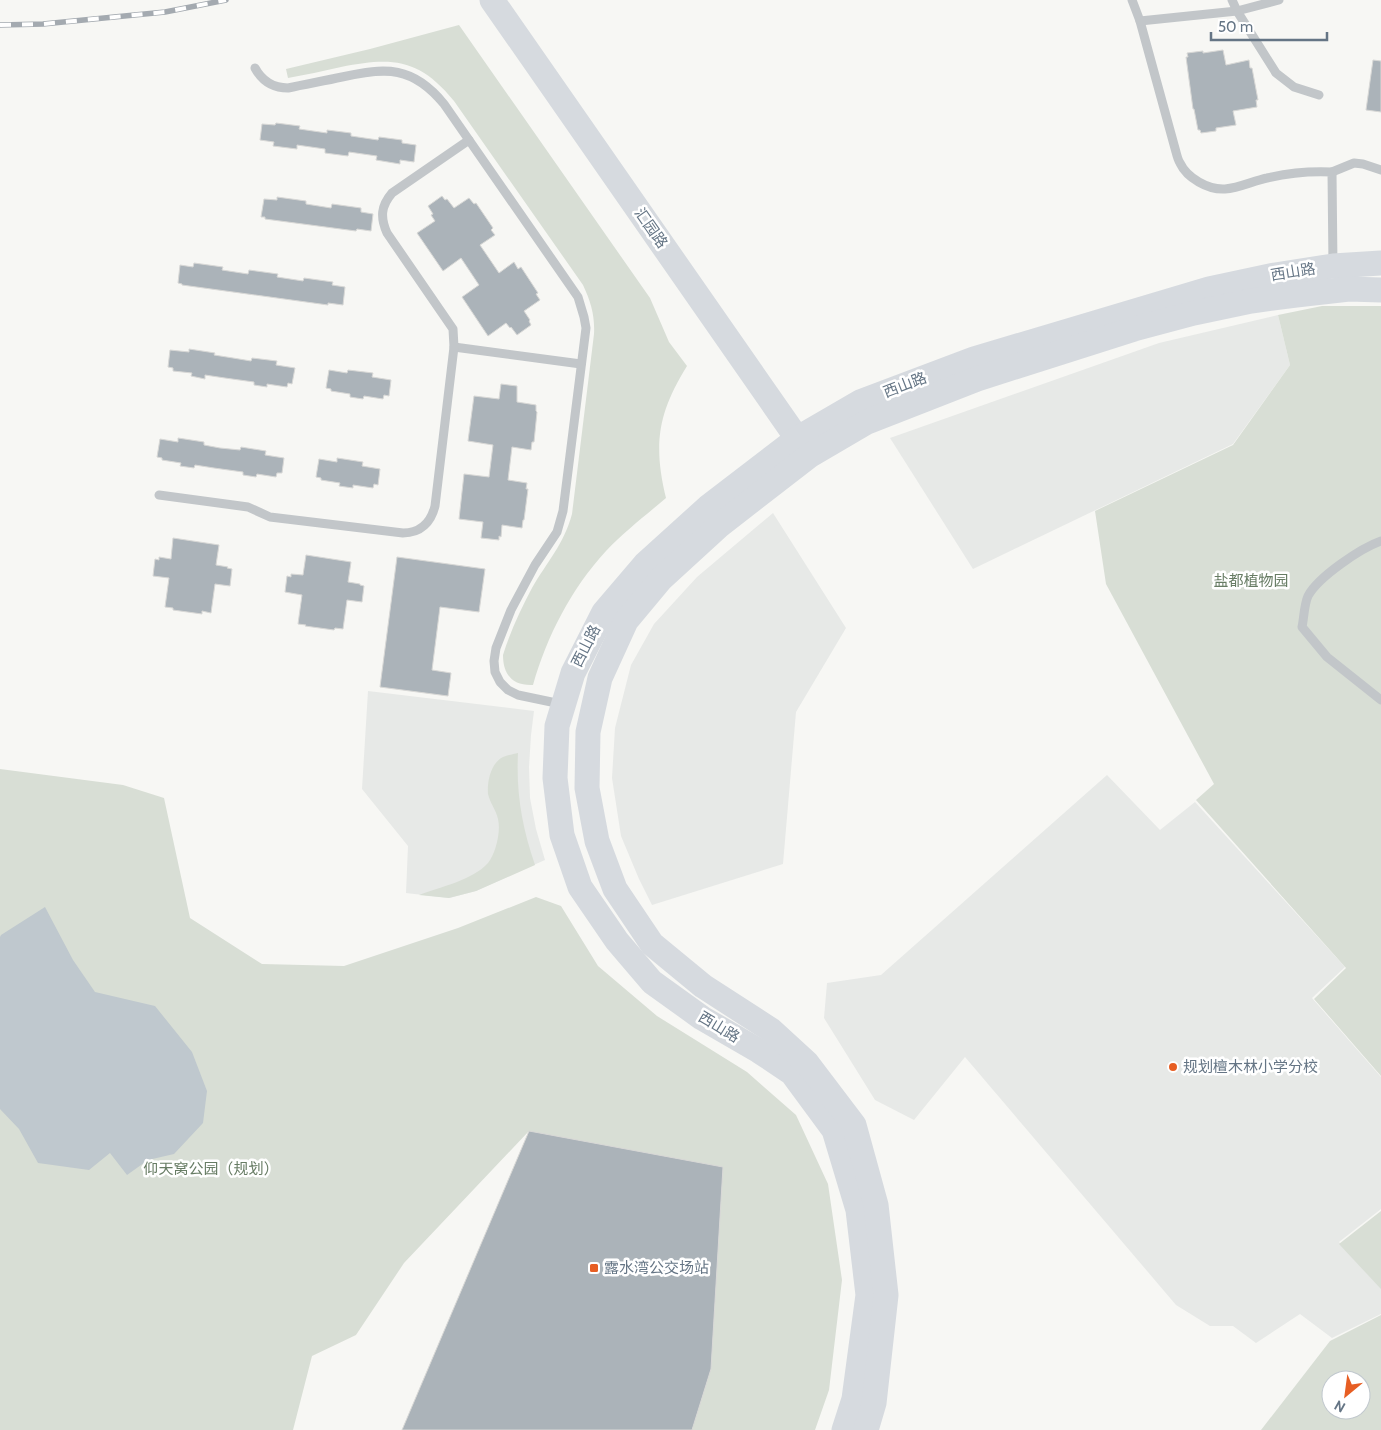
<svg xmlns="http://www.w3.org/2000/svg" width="1381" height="1430" font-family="Cabin,'Noto Sans SC',sans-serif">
  <rect width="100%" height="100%" fill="#f7f7f4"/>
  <g fill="#e7e9e7">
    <polygon points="1278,315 1290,365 1233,444 973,569 890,438 1159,343"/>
    <polygon points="773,513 846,628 796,712 783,864 652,905 639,879 621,836 612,778 615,728 631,665 654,624 697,577"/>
    <polygon points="368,691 534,711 531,735 529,767 530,798 536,829 545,860 476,891 449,898 406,893 408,846 362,789"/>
    <polygon points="1107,775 1160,830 1195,802 1345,967 1312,998 1381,1077 1381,1209 1339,1242 1381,1288 1381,1314 1332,1338 1300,1314 1256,1343 1233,1326 1210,1326 1176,1305 965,1057 914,1120 875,1100 824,1018 827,983 881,975"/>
  </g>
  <g fill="#d8ded5" fill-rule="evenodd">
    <path d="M459,25L650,298L669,342L687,366C658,413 653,444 666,498C646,515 624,532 606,551C571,589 547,636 533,685C513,686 503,675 503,655C510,632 521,609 532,588C547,562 564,544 572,514L594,334C595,316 591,302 583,285L454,101C419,58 392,57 341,67C323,71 305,75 288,78L286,69L370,49Z"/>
    <polygon points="1322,306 1381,306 1381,1076 1314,999 1346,968 1196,800 1214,784 1106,584 1095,511 1233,445 1290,365 1278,315"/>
    <path d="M518,753C516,793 522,827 535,865L476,891L449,898L419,895C440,887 473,880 488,863C496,853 501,831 498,819C496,810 490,803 488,794C487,781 491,763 503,757C508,755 514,754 518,753Z"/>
    <polygon points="0,769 123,785 164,798 190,918 262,964 344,966 458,928 536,897 561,906 598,966 657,1016 747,1072 796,1115 828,1184 842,1280 829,1390 815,1430 692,1430 711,1369 723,1167 529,1131 404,1263 356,1335 312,1356 293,1430 0,1430"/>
    <polygon points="1381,1211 1381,1289 1339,1244"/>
    <path d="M1381,1315V1430H1261L1330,1341ZM1331,1380H1361V1410H1331Z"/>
  </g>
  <polygon fill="#bfc8ce" points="45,907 73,960 95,992 155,1006 192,1052 207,1091 203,1123 174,1154 148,1160 127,1175 110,1153 89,1170 38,1163 19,1129 0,1109 0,937 1,935"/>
  <g fill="#abb3b9" stroke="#d8d8d6">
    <polygon points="1223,50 1226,65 1249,60 1250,68 1252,68 1258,100 1256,100 1257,107 1233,111 1236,125 1216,128 1216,131 1201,133 1200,130 1198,130 1194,109 1193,109 1186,57 1188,57 1187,53 1203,51 1203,53"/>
    <polygon points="1373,60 1381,61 1381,112 1366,110"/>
    <polygon points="276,123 300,126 299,129 327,133 327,130 351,133 351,136 378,140 379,137 402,140 402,143 416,145 414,162 400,160 400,164 376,160 377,156 349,152 348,156 325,153 325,149 297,145 297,149 273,146 274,142 260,140 262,124 275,125"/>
    <polygon points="442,196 445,200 447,199 454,208 469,198 474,204 476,203 493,228 491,230 495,235 480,245 499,273 514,262 518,269 521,267 538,293 536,294 540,300 524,311 530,320 529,321 531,325 517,335 511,327 510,328 506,323 488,336 462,297 479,285 461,258 443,271 417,233 435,221 431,215 433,214 428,206"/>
    <polygon points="277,197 306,201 306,204 331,208 332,204 361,208 361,212 373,214 371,231 357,229 356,231 265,219 265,217 261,217 264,199 277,200"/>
    <polygon points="194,263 223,267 222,270 248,274 249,270 278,274 277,277 303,281 304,278 333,282 332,285 345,287 343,305 328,303 328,305 182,285 182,284 178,283 180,265 193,267"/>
    <polygon points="189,349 215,353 214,355 233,358 251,361 252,358 277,361 276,365 295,368 292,384 288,383 287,387 267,384 267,387 254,385 254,382 225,378 205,375 205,379 191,376 192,373 173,371 173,368 168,367 170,350 189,352"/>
    <polygon points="329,370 347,373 348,370 373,373 372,377 391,380 389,396 384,395 383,399 364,396 363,399 350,397 350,394 331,391 331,389 326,388"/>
    <polygon points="501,384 517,386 517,402 536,405 536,411 537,412 534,442 532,442 531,450 512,447 508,480 527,483 526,489 528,489 524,520 523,520 522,528 502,525 501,537 499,536 499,540 481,538 483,522 459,519 464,474 489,477 493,445 468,441 474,396 499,399"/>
    <polygon points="178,438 204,442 204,445 220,448 240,450 241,447 266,451 265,455 284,458 282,473 277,473 276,477 257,474 256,477 243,475 243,472 214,468 195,465 194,468 180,466 181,463 162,460 162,458 157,457 160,439 178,442"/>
    <polygon points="337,458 363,462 362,466 380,469 378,485 374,484 373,488 353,485 353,488 339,486 340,483 321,480 321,478 316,477 319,459 337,462"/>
    <polygon points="173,538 219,545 216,565 228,567 227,568 232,569 230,586 215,584 211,613 202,611 202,614 173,610 173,608 165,607 169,578 153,576 155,559 159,560 159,557 171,559"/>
    <polygon points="306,555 351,562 348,582 360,584 360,585 364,586 362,602 347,600 343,629 335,628 334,630 305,626 306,625 298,624 302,595 285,592 287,576 291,577 291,574 303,575"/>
    <polygon points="397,557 485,569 479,612 440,607 432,670 451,673 448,696 380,687"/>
    <polygon points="529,1131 723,1167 711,1369 692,1430 402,1430"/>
  </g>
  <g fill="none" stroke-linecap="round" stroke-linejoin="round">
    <g stroke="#c2c6c9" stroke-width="9">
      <path d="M1132,0L1140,21L1176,152C1177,156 1178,160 1180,163C1187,178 1208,190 1225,189C1239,188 1253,181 1267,178C1288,173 1310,171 1332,172L1333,266"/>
      <polyline points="1232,0 1237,11 1276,73 1294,87 1319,95"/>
      <polyline points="1140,21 1237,11 1279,0"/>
      <path d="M255,68C262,81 273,88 288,88C306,84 324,81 342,77C386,67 413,66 444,104L578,297L584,317L586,328L563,511L557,532L535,565L511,610L496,648L494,661L495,672L500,682L508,690L518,695L561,704"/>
      <polyline points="1332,172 1354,163 1363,164 1381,170"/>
      <polyline points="454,347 581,364"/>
      <path d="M159,495L248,507L270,517L403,533C421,533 431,522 435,506L454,347L453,329L387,233C380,217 381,206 392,193L469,140"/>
      <path d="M1381,541C1361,548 1318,577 1308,596C1304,605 1304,618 1302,627L1327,657L1381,700"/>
    </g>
    <g stroke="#d6dadf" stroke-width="25">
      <polyline points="492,0 806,451"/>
      <polyline points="844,1430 854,1399 868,1295 858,1210 834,1130 792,1073 759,1051 702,1018 652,982 617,941 580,887 562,835 555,778 557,726 573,673 604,612 645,564 708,507 798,438 860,402 974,359 1209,289 1275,275 1333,266 1381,263"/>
      <polyline points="866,1430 874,1403 886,1295 876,1205 854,1125 807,1063 771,1030 703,986 652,944 615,889 597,841 587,788 588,732 600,678 626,621 661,579 720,525 809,456 867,422 977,379 1134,329 1194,313 1251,301 1296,295 1349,289 1381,290"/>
    </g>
    <defs>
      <polyline id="rail" points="0,25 43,24 165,12 226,0"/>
    </defs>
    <use href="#rail" stroke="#a4aab0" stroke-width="5.5"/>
    <use href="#rail" stroke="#fff" stroke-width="4" stroke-dasharray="11" stroke-linecap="butt"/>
  </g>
  <g fill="#e75e23" stroke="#fff" stroke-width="2">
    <circle cx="1173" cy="1067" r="5"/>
    <rect x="589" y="1263" width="10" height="10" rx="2.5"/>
  </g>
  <g text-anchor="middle" stroke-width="5" stroke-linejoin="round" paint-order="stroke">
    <g font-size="15" fill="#657585" stroke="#fff">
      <text transform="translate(651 228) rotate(55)" y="5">汇园路</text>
      <text transform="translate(1293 272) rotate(-9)" y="5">西山路</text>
      <text transform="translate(905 385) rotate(-21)" y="5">西山路</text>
      <text transform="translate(586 646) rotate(-63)" y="5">西山路</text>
      <text transform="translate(719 1027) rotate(31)" y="5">西山路</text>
    </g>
    <g font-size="15" fill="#677c64" stroke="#fff">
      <text x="1251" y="586">盐都植物园</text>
      <text x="211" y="1174">仰天窝公园（规划）</text>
    </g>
    <g font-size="15" fill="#657585" stroke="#fff" text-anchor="start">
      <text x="1183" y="1072">规划檀木林小学分校</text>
      <text x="604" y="1273">露水湾公交场站</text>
    </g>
  </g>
  <g transform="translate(1346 1395) rotate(209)"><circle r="24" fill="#ffffff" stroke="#c1c8ce"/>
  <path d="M0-4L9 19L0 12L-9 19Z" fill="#e75e23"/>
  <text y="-8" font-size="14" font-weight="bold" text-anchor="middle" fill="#657585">N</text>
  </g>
  <path d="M1211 32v8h116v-8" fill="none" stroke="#657585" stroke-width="2.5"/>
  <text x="1218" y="32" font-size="15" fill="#657585" stroke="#ffffff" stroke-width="4" paint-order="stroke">50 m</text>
</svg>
